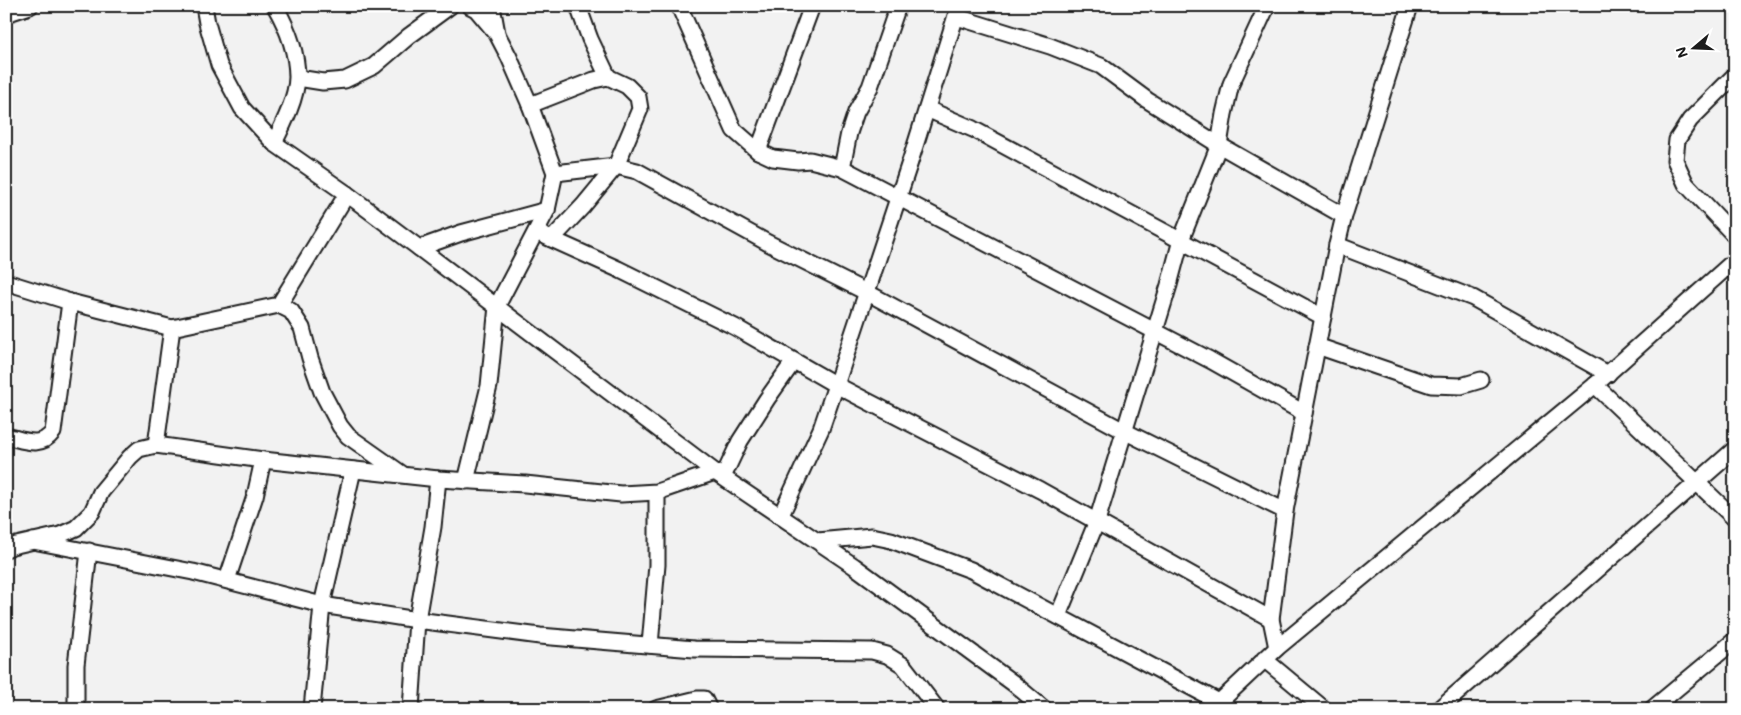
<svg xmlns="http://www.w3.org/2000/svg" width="1741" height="715" font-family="Mali,sans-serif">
  <rect width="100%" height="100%" fill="#f2f2f2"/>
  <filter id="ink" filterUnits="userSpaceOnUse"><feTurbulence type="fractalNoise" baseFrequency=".02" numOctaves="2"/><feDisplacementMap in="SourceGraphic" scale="10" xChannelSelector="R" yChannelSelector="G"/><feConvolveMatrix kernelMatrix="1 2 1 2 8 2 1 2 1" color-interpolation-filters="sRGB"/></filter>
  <g filter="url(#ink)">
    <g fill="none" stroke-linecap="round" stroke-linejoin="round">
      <defs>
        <g id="street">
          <polyline points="204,6 207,23 219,65 242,108 274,143 347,194 419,248 715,472 854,566 1013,683 1044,709"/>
          <polyline points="492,6 497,33"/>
          <polyline points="578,6 590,39 608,77"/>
          <polyline points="679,6 734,130 758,151 773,158 798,161 810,160 842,168 1210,360 1304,413"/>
          <polyline points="6,14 30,6"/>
          <polyline points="957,17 1050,46 1101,66 1147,100 1219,145 1344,216"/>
          <polyline points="1735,75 1690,120 1677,140 1675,160 1686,184 1735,236"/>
          <polyline points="298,78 323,82 345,80 374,66 409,36 450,6"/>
          <polyline points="530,105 594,80 608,77 627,86 638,97 640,109 616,166 583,206 552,239"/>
          <polyline points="927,109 973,129 1323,317"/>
          <path d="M274,143C283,125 297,97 297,77C297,53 287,27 275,6"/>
          <polyline points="758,151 812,6"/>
          <polyline points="842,168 849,133 856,112 870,87 898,6"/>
          <polyline points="555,173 616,166 637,171 768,243 868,293 1124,431 1285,511"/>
          <polyline points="536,232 618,269 735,327 836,385 1040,490 1271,619"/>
          <polyline points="1337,245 1473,298 1608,374"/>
          <polyline points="419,248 461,233 547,210"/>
          <polyline points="6,282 70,302 172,328"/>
          <polyline points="279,305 347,194"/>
          <polyline points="1317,346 1431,385 1461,386 1481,380"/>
          <polyline points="1595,385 1735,519"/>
          <path d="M6,436C24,440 40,449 53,432L70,302"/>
          <polyline points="156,445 172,328 279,305 291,311 302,328 310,358 322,392 340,426 348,436 402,474"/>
          <polyline points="723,477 740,441 767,399 794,361"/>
          <polyline points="466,481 489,386 497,306 547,210 555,173 530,105 509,57 497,34 476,9 470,6"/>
          <polyline points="781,515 821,429 836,385 910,162 959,6"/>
          <polyline points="33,541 193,572 322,605 417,620 540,636 694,649 872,651 887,655 903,665 937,709"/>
          <polyline points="818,541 872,536 891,540 971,570 1219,702"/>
          <polyline points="6,549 12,546 60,535 76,528 92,512 101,492 130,457 139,449 156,445 263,460 438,479 525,484 621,494 657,492 715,472"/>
          <polyline points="227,580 255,496 263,460"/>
          <polyline points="1058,616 1097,521 1169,285 1181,240 1219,145 1224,114 1231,84 1267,6"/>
          <polyline points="650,645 657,565 657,492"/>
          <polyline points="1277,648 1271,619 1285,511 1337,245 1344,216 1410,6"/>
          <polyline points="1264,659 1324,709"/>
          <polyline points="76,709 76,665 89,551"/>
          <polyline points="312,709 322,605 353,470"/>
          <polyline points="411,709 417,620 433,527 438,479"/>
          <polyline points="656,709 697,699 704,699 709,709"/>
          <polyline points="1212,709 1277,648 1595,385 1735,260"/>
          <polyline points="1439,709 1735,449"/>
          <polyline points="1652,709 1735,640"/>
        </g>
      </defs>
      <use href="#street" stroke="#1c1c1c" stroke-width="19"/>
      <use href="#street" stroke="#fff" stroke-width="15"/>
    </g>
  </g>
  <rect width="1741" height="715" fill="none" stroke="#fff" stroke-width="25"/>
  <rect x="12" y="12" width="1716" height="690" fill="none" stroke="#1c1c1c" stroke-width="2" filter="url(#ink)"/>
  <g transform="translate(1694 48) rotate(251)" stroke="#ffffff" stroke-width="4" paint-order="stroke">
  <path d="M0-4L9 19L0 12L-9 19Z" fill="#1c1c1c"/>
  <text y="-8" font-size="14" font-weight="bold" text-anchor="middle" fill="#1c1c1c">N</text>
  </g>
</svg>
